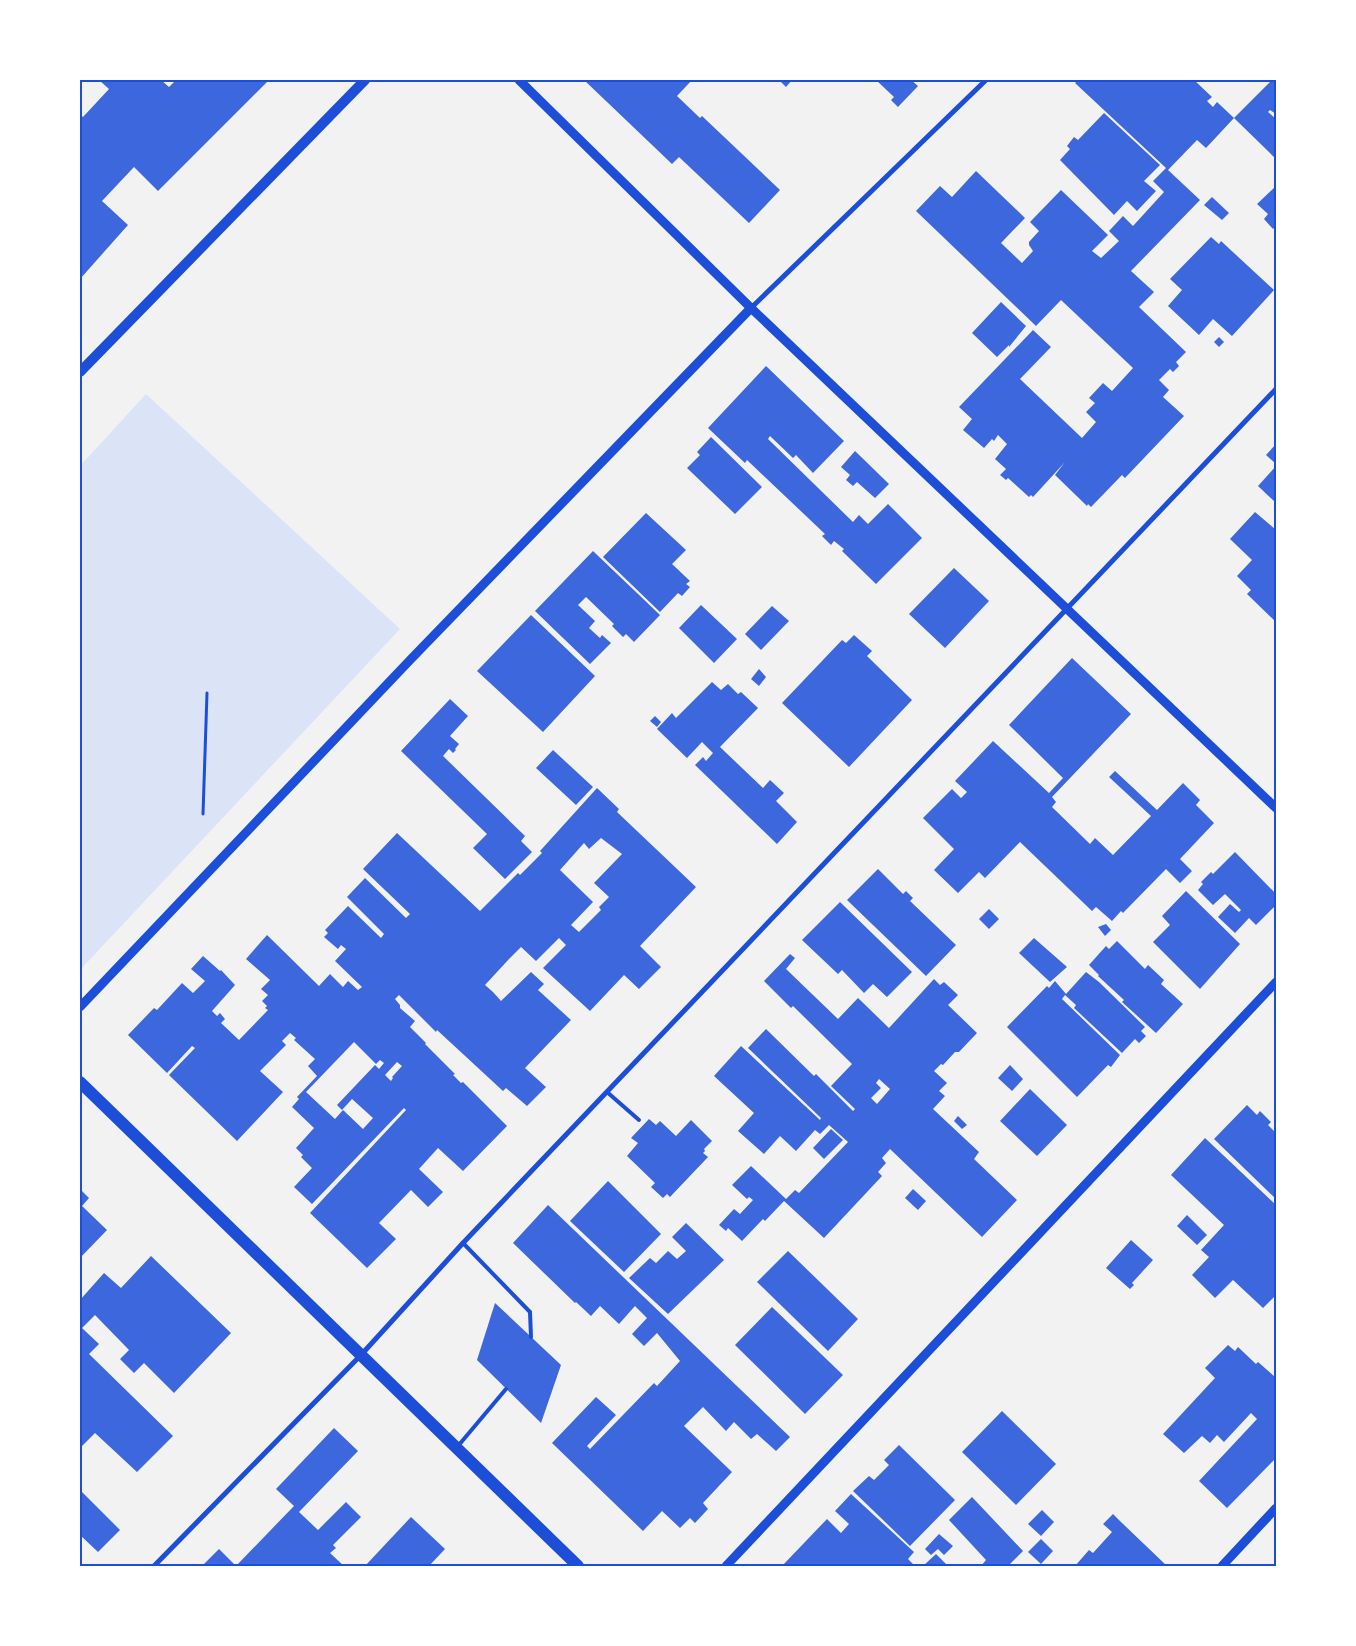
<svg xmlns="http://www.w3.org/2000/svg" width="1356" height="1646" font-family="Quicksand,sans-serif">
  <rect width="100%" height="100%" fill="#f2f2f2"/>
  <polygon fill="#dbe4f7" points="146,394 400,629 80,970 80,466"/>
  <g fill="#3d67dc" fill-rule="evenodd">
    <polygon points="99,80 161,80 169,87 176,80 269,80 158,191 134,167 102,201 128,225 80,279 80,114 83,117 109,89"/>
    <polygon points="584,80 692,80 677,96 700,118 702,116 780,190 749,223 679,157 672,164"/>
    <polygon points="779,80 792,80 786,87"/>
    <polygon points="876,80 911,80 918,86 898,107 891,100 894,97"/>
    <polygon points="1078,80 1194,80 1212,97 1207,101 1213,107 1217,102 1234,118 1206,148 1197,140 1168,170 1200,200 1131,271 1154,292 1139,307 1186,352 1176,362 1179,366 1173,372 1170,369 1159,380 1169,390 1163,397 1184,416 1125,478 1122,475 1091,507 1088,504 1087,506 1055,475 1065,462 1033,497 1031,495 1029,497 1008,478 1006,480 1000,475 1006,469 995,459 1007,444 998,435 994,441 992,439 984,448 963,430 972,419 959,407 1033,330 1051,347 1020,379 1082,438 1096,422 1086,412 1095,403 1089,398 1103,383 1112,391 1133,368 1061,300 1036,326 916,211 940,186 952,197 976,171 1025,218 1001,243 1022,263 1033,251 1029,245 1029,242 1039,231 1030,222 1061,190 1108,235 1092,251 1101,258 1119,241 1109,231 1123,216 1133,226 1164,192 1153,181 1166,168 1075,83"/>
    <polygon points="1272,80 1276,80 1276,114 1270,110 1268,112 1276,119 1276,159 1234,118"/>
    <polygon points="1104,113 1160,165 1144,181 1156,191 1137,211 1127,201 1114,215 1060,160 1070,149 1067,146 1074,137 1078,140"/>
    <polygon points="1276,186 1276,226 1273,229 1264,219 1268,214 1257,204"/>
    <polygon points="1212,197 1229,213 1222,220 1204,205"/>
    <polygon points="1211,237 1219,244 1221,241 1274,290 1232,336 1213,319 1199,335 1168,306 1182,290 1170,279"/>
    <polygon points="1001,302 1026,326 1009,347 1009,345 997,357 972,333"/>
    <polygon points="1219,337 1224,342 1219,347 1214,342"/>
    <polygon points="766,366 844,441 813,473 796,455 793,458 770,436 768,439 853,522 859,515 868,524 888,504 922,538 876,584 842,551 844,549 834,541 831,545 822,536 825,534 747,460 745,463 708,428"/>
    <polygon points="711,437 762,487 735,514 687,468 700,455 697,452"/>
    <polygon points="1276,444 1276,464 1266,455"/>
    <polygon points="855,451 889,484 875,498 857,482 853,486 846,480 850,475 841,467"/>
    <polygon points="1276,466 1276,503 1258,486"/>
    <polygon points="1255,512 1276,530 1276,622 1247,594 1251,590 1237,576 1252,560 1230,539"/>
    <polygon points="646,513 686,550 672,564 690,581 686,584 690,587 682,596 678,593 660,612 603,557"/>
    <polygon points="593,551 660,615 634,642 626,634 623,637 612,626 614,624 586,597 578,605 595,621 589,628 600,638 602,635 611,643 590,664 535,611"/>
    <polygon points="954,568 989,601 945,648 909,614"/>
    <polygon points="701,605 737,639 714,663 679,628"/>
    <polygon points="772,606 789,621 761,650 745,634"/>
    <polygon points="531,615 595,676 543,732 477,671"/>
    <polygon points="854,635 872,651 867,656 912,700 849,767 782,703 842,640 846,643"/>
    <polygon points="1072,658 1131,714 1052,797 1056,802 1052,807 1090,844 1095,838 1113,855 1151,816 1109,777 1115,771 1157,810 1183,783 1200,800 1196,805 1214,823 1180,859 1192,871 1180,883 1166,869 1123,913 1121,911 1112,921 1096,907 1092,911 1020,842 985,878 979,872 958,893 934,870 954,849 923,818 952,789 961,798 967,792 955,781 993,741 1049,793 1063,778 1009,725"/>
    <polygon points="759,669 766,677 759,686 751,679"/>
    <polygon points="712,682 721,690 728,684 738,694 741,692 758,708 720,747 763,788 770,780 784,793 776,801 797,822 777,844 695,765 703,757 706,761 713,753 702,742 687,758 657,729 672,713 676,718"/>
    <polygon points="450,699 468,716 450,736 459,744 455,749 456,750 453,753 449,749 443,756 525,836 521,841 532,852 505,879 473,848 487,834 401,751"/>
    <polygon points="655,716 661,722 657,727 650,721"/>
    <polygon points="553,750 593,787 576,805 536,768"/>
    <path d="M597,788L619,809L617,812L696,887L640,946L661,967L639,989L624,975L590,1011L543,968L566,945L559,938L536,961L521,947L509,959L485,985L493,992L501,1001L531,972L544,984L538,990L571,1020L525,1068L546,1087L527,1106L506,1088L503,1091L437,1030L436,1032L399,995L395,999L400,1005V1008L415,1021L410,1027L426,1043L425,1044L455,1074L453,1075L461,1083L463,1082L507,1126L463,1171L438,1148L419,1169L443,1192L428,1207L411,1190L379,1223L396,1239L367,1268L310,1213L406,1110L404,1108L312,1204L294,1187L312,1168L301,1157L303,1155L296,1148L314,1128L292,1107L299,1099L297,1097L317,1076L308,1066L315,1059L294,1040L296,1038L290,1033L282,1041L286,1045L260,1071L283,1092L237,1141L169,1075L195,1048L192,1046L167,1073L128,1035L154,1008L157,1010L182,983L193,993L205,981L191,969L203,956L220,971L221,970L235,985L212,1011L217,1016L220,1013L225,1019L221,1023L239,1040L268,1010L265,1008L267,1006L262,1001L268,995L261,989L270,980L246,959L267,935L319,986L330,974L343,987L348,981L358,990L362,987L335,961L346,949L341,945L338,949L324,937L328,933L325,930L348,906L381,938L384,934L347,897L365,878L406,918L410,914L363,869L397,833L480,911L518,873L520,875L542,853L540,851ZM601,838L622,854L594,883L609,897L599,907L601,910L579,932L571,925L593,902L560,870L584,843L589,849ZM354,1042L376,1064L380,1060L384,1063L379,1069L375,1065L337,1105L342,1110L352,1099L373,1118L363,1129L343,1110L335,1119L306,1092ZM397,1062L402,1066L392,1077L393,1078L391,1081L385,1075Z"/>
    <polygon points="1235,852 1276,894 1276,905 1256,925 1249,918 1235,933 1218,917 1230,904 1239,912 1241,910 1225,894 1213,905 1198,890 1203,884 1201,882 1211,872 1213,874"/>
    <polygon points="878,869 903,894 906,891 913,898 910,901 956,945 926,976 847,900"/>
    <polygon points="1186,891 1240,944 1200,989 1153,942 1170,925 1162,916"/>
    <polygon points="840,902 912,972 887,997 873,984 864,993 842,970 838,974 802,940"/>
    <polygon points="989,909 999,919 989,929 979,919"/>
    <polygon points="1106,924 1111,930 1105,936 1098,927"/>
    <polygon points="1034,938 1067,967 1050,982 1019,953"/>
    <polygon points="1117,941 1145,969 1148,965 1164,980 1161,984 1183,1004 1156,1033 1122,1002 1124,1000 1098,976 1099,975 1089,965 1106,946 1109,949"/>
    <path d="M790,954L795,958L786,969L838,1019L858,998L889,1028L934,979L940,985L944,982L958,995L948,1005L977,1033L959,1052H955L943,1065L941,1064L934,1071L947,1083L939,1091L945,1096L933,1109L979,1152L974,1159L1017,1200L982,1237L890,1149L882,1158L886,1163L878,1172L882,1176L824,1238L784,1201L765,1221L763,1219L742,1241L728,1228L726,1231L719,1225L734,1209L740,1214L753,1200L749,1197L747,1199L732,1185L751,1166L786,1199L795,1190L799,1193L848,1142L829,1125L820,1134L815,1130L796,1151L780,1136L764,1154L738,1131L754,1113L714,1076L741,1046L820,1120L821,1118L748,1048L766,1029L814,1076L816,1074L853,1111L855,1109L831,1086L852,1064L793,1006L791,1008L764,981ZM879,1079L890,1089L877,1104L871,1098L881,1088L876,1083Z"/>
    <polygon points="1086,972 1099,982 1145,1027 1141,1031 1146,1036 1139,1043 1135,1039 1122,1053 1074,1008 1076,1005 1065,995 1062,999 1120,1055 1111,1067 1108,1065 1077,1097 1007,1027 1047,986 1049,988 1055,981 1066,994"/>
    <polygon points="1010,1065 1023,1079 1012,1091 998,1078"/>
    <polygon points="1030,1089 1067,1125 1037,1156 1000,1121"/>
    <polygon points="1247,1105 1257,1115 1260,1111 1271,1122 1268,1125 1276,1133 1276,1199 1214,1139"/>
    <polygon points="958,1116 967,1125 962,1129 954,1121"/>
    <polygon points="649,1119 656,1125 660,1121 676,1136 691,1120 712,1141 704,1149 705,1151 703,1153 708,1157 670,1197 667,1194 663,1198 651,1187 655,1183 627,1156 638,1143 631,1138"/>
    <polygon points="831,1129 843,1140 824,1159 813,1148"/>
    <polygon points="1205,1138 1276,1205 1276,1295 1263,1308 1233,1280 1215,1298 1192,1275 1209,1257 1201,1250 1224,1225 1171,1175"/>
    <polygon points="608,1181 661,1234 624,1272 570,1221"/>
    <polygon points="80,1189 89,1198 82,1206 107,1230 80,1258"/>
    <polygon points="913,1189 926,1201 918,1210 905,1198"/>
    <polygon points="548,1205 790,1437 776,1451 757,1434 751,1439 734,1422 726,1431 703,1407 684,1426 732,1472 703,1503 708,1509 695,1523 690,1518 680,1528 662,1511 643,1531 552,1443 596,1397 616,1415 587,1446 590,1449 654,1383 657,1386 680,1361 657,1333 644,1346 632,1334 647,1318 635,1306 619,1324 600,1306 591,1316 576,1302 575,1303 513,1243"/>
    <polygon points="1187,1215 1207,1235 1197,1245 1177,1226"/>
    <polygon points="686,1223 724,1260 668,1314 629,1278 650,1258 656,1263 668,1251 677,1259 686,1251 672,1237"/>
    <polygon points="1131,1240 1153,1260 1132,1283 1134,1285 1130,1289 1106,1268"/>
    <polygon points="788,1251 858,1319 828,1351 757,1282"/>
    <polygon points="151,1256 231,1333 174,1393 144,1363 134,1373 120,1359 129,1350 95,1315 82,1328 99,1344 89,1354 173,1436 137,1472 95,1433 80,1448 80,1300 104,1273 121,1288"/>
    <polygon points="495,1303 561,1365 541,1423 477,1360"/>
    <polygon points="772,1307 843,1375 805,1414 735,1345"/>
    <polygon points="1228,1345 1235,1351 1238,1347 1256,1364 1258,1362 1275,1377 1276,1458 1227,1508 1199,1481 1257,1419 1251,1413 1224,1442 1217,1435 1210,1443 1202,1436 1184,1453 1163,1434 1215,1378 1205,1368"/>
    <polygon points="1002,1411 1056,1464 1016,1505 962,1452"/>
    <polygon points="334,1428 358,1451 299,1512 318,1530 346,1502 361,1517 333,1545 336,1548 330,1553 344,1566 202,1566 219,1549 236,1566 294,1506 276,1489"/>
    <polygon points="899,1445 955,1500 910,1546 853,1491 869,1476 874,1480 889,1465 884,1460"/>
    <polygon points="80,1490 120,1530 98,1552 80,1535"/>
    <polygon points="851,1494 914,1552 908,1559 915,1566 782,1566 827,1519 841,1533 849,1524 835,1511"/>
    <polygon points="972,1497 1023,1551 1008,1566 981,1566 986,1560 949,1520"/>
    <polygon points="1042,1510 1054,1522 1041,1536 1028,1524"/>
    <polygon points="1113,1514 1122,1523 1167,1566 1075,1566 1089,1550 1093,1553 1112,1532 1103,1524"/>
    <polygon points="411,1517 445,1549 429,1566 365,1566"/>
    <polygon points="939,1534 953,1546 944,1555 938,1549 931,1555 925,1549"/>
    <polygon points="1041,1539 1053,1551 1041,1564 1028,1552"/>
    <polygon points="936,1554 948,1566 923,1566"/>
  </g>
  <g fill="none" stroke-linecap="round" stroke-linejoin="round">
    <polyline stroke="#1d4ed8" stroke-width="3" points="203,814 207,693"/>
    <g stroke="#1d4ed8" stroke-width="4">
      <polyline points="607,1092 639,1120"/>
      <polyline points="463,1243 530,1312 531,1337"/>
      <polyline points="458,1446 506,1389"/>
    </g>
    <g stroke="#1d4ed8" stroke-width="5">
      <polyline points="751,308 986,80"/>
      <polyline points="154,1566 361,1355 463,1243 1276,389"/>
    </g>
    <g stroke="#1d4ed8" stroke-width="9">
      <polyline points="519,80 751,308 1276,808"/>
      <polyline points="80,1007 412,658 751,308"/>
      <polyline points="726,1566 1276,982"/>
      <polyline points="1222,1566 1276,1508"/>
    </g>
    <polyline stroke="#1d4ed8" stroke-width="10" points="80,372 365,80"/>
    <polyline stroke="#1d4ed8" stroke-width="12" points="80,1082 578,1566"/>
  </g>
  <rect width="1356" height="1646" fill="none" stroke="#ffffff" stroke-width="162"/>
  <rect x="81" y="81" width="1194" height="1484" fill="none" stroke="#1d4ed8" stroke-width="2"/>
</svg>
